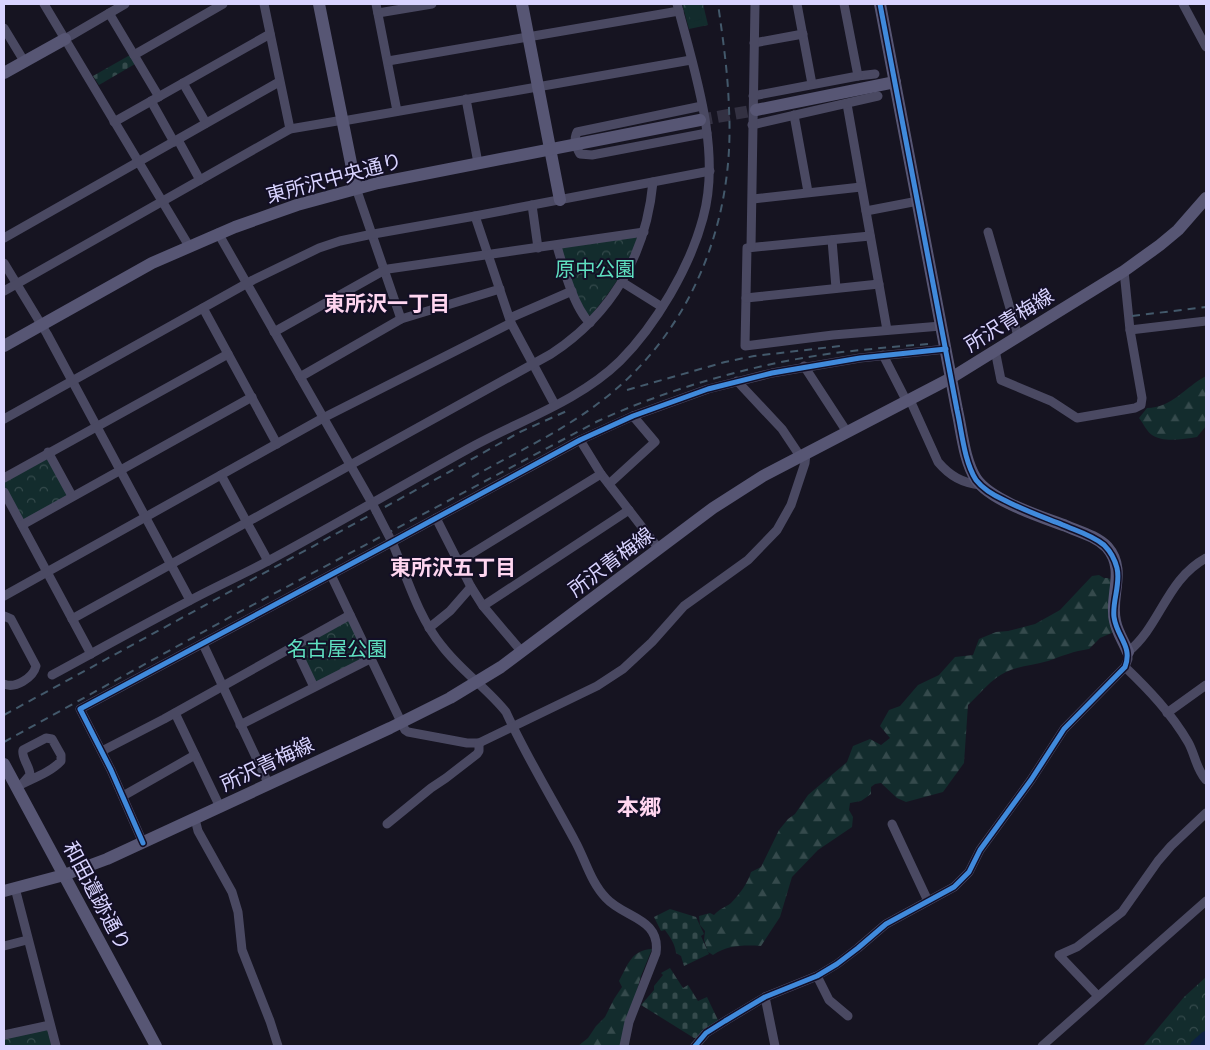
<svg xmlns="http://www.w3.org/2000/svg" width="1210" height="1050" font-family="'Alegreya Sans','Noto Sans JP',sans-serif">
  <defs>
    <pattern id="forest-firs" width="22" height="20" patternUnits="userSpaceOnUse" patternTransform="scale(1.25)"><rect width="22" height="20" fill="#132c2d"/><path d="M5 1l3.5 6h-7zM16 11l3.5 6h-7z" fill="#354a4c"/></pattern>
    <pattern id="cemetery-stones" width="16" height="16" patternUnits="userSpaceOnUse" patternTransform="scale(1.25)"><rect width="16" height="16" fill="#132c2d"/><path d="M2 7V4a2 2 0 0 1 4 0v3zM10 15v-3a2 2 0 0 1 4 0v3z" fill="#354a4c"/></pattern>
    <pattern id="park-crowns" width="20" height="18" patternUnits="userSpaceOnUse" patternTransform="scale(1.25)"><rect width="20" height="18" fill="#132c2d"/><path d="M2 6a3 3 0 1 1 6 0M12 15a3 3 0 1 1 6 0" fill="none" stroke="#354a4c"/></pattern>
  </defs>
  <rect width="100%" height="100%" fill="#161421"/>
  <g fill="url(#forest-firs)">
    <path d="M1206,376V426L1197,437C1183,439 1164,443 1152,435C1147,432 1143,423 1139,418L1147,408C1172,408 1185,387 1206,376Z"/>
    <path d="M1099,575L1104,578H1108L1113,581L1114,632L1100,638L1089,649C1074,651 1062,656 1048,661C1034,665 1019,666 1006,672C991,679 980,694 968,705L964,763L943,792L906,802L897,798L881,783L875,784L871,787V794L861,801L850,803L849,810L853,817L852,827L818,850L792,877L780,917L761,946C744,945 728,945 713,955L708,952L704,940L705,931L700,925L699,916L710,913L714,915C719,909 726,907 731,903C739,895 748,883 751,872L761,867L779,830L788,819L795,814L808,795L847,762L853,746L870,739L881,745L890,738L880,726L889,710L900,706L918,685L939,675L955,657L973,655L979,639L996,632L1008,631L1035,624L1060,610L1092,576Z"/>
    <path d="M652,949L641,976L621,1046H578L588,1038L596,1026L605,1017L614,999L622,987L619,981C628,965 631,950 652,949Z"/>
  </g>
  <g fill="url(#cemetery-stones)">
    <polygon points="130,55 135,64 99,85 93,76"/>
    <path d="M670,909L696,917L704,934L701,936L709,954L684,966L681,956L676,953C675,944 670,937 665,930L661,931L654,917Z"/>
    <polygon points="670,968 683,988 688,985 698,1001 707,997 718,1020 697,1038 694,1038 641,1005 654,990 654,986 663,975 661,973"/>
  </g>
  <g fill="url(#park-crowns)">
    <polygon points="682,4 703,4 708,25 689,29"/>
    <path d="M635,236L638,239C625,271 613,289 591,315H587L575,290L561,250L563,247Z"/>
    <polygon points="47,458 68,496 25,520 22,519 4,485 4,481"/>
    <polygon points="349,620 366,656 365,659 316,683 299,645"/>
    <polygon points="1206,977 1206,1036 1194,1046 1143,1046 1184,997"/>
    <polygon points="48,1027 53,1046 4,1046 4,1036"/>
  </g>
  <polygon fill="#132c2d" points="687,4 699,4 702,19 691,22"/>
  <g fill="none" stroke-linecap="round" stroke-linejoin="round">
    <polyline stroke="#0d2144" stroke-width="12" points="1196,1046 1206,1037"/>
    <polyline stroke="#333142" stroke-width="12" stroke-dasharray="12 6" stroke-linecap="butt" points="700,120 756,110"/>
    <g stroke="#4a4962" stroke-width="9">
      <polyline points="44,4 189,246"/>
      <polyline points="264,4 290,129"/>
      <polyline points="376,4 397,111"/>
      <polyline points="797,4 812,84"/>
      <polyline points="1183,4 1206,47"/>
      <polyline points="109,13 159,97"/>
      <polyline points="378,13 432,4"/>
      <polyline points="4,28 24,61"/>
      <polyline points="65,39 125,4"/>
      <polyline points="754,43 803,34"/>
      <polyline points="134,55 223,4"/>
      <polyline points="388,61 679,11"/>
      <polyline points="858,76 875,74"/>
      <polyline points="183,83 206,123"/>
      <polyline points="753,96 858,76 844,4"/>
      <polyline points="466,99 478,163"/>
      <polyline points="151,101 174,142"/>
      <polyline points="847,104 887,330"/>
      <path d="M702,106L577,132C573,140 576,147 580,154L592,155L707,133"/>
      <polyline points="794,115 808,192"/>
      <polyline points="343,121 691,60"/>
      <polyline points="114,122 270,34"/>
      <polyline points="752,125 878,96"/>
      <polyline points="178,140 200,180"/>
      <polyline points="356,188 401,319"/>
      <polyline points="753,199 861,187"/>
      <polyline points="532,205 538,248"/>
      <polyline points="866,211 918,201"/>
      <polyline points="475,216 511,323 555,405"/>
      <polyline points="988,232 1018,336"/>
      <polyline points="218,233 372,503"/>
      <polyline points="870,236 747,248 745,346 833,335 941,326"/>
      <polyline points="4,238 279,82"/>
      <polyline points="832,240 836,288"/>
      <path d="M557,246C563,267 574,308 590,323"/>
      <polyline points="751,247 755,4"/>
      <polyline points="4,263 47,334 190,600"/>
      <polyline points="1124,271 1130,330 1206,321"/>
      <polyline points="622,282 662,307"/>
      <polyline points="4,291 290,129 343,120"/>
      <polyline points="746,298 879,284"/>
      <polyline points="203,308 277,444"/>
      <polyline points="510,318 572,291"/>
      <polyline points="274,332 381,272 388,269 644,232"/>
      <polyline points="995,350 1001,380 1051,401 1077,418 1135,408 1141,405 1142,398 1130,330"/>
      <polyline points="883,355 907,402"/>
      <polyline points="804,366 847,432"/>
      <polyline points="300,377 401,319 500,289"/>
      <polyline points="737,381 782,429 800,456"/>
      <path d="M910,400L938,462C950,476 962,483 981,485"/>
      <polyline points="4,419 253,280 319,248 340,241 368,235 475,216 710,171"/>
      <polyline points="580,440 601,474 659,549"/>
      <polyline points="48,452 72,496"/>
      <polyline points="221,475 268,561"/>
      <polyline points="4,478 228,354"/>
      <polyline points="609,484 655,442 633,416"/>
      <polyline points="4,492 91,654"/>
      <polyline points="436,518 471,587 483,606 522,652"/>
      <polyline points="22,525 252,397"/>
      <path d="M392,542C407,577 418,617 442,646C461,671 487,688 506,712C526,756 552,798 575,841C585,859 591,883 606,898C624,918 661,918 656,953L629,1022L624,1046"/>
      <polyline points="458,562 601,474"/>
      <polyline points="331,575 405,730 408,732 467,743 479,743 597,686 623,669 652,642 684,606 748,560 777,530 791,505 805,463 806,453"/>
      <polyline points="4,596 323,418 511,323"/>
      <polyline points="483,606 629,510"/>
      <path d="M4,616L11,619L36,666C33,678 15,689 4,684"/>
      <path d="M72,619L551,354C612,314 646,255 653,182"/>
      <polyline points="429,628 450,611 471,587"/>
      <polyline points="203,644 269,785"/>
      <polyline points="294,645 314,687"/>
      <path d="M1125,667C1149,690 1171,713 1188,742C1195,754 1196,769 1206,780"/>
      <path d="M52,675C98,650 143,625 189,601C215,587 242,575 268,561C335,525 401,486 468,449C518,421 578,402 620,361C656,325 690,267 703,218C722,150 694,70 677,4"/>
      <polyline points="175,713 220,807"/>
      <polyline points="1167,713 1206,685"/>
      <polyline points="240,725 370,659"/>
      <polyline points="102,751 164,719 350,615"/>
      <path d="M16,787C31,779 50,773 61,761V755L52,739L46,738L23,750C21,758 30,766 30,775L23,783"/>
      <polyline points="123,796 195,755"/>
      <polyline points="195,819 198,831 232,892 238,912 242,950 270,1021 278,1046"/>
      <polyline points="387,824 431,788 446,778 477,754 479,751 479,743"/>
      <polyline points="892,824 928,901"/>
      <polyline points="143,843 111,770 80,709 392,542 580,440 633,416 708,389 772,373 860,358 946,349"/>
      <polyline points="15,888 56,1046"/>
      <polyline points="4,946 27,940"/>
      <polyline points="817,976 829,1000 848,1016"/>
      <polyline points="1098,996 1059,955 1077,947 1122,912 1158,861 1171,846 1206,813"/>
      <polyline points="765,997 775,1046"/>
      <polyline points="4,1035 50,1025"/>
      <path d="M695,1046L706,1033L725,1021L765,997L817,976L837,964L858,948L886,924L954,887L969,872L980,850L1031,780L1064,729L1125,667L1128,659V652C1161,625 1166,580 1206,558"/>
      <polyline points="1042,1046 1206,901"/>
    </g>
    <g stroke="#575674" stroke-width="12">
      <polyline points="319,4 356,188"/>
      <polyline points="522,4 560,200"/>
      <path d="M880,4L957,410C962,432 964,460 976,479C991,501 1042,517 1066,526C1080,532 1096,536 1107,547C1127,570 1109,596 1115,621C1117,632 1124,642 1128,652"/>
      <polyline points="4,73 65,39"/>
      <polyline points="756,110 895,82"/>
      <polyline points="4,346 152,263 235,227 297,205 378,183 700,120"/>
      <polyline points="4,764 156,1046"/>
      <polyline points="4,891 64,875 107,859 390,728 450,698 501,667 713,508 763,476 951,378 1124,271 1160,245 1178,230 1206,198"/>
    </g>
    <g stroke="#43596b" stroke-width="2" stroke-dasharray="8 6" stroke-linecap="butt">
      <polyline points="1132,316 1206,307"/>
      <polyline points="627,390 725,362 754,356 840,346"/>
      <path d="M472,477C515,453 561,432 600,402C691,334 735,222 729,109C728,74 723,39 718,4"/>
      <polyline points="4,715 449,472 520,432 569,410"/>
      <path d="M4,742L232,616L598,421C672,387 762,362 842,352C871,349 900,346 929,344"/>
    </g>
    <polyline stroke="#4a4962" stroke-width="9" points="372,503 392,542"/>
    <defs>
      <g id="cycleway">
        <polyline points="143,843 111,770 80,709 392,542 580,440 633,416 708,389 772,373 860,358 946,349"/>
        <path d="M695,1046L706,1033L725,1021L765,997L817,976L837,964L858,948L886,924L954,887L969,872L980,850L1031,780L1064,729L1125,667C1133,646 1117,638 1114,617C1112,601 1121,584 1117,568C1115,560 1110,551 1104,545C1092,535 1077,531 1063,525C1043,517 1023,510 1004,500C993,495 983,489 976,480C964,461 962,432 957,410L880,4"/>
      </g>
    </defs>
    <use href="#cycleway" stroke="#130f26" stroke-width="8"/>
    <use href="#cycleway" stroke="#408adc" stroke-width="5"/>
  </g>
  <g text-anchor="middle" stroke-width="4" stroke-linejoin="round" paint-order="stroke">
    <g font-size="20" fill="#d9d4ff" stroke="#130f26">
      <text transform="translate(334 178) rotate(-15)" y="7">東所沢中央通り</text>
      <text transform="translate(1009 320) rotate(-32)" y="7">所沢青梅線</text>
      <text transform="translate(611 562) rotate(-37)" y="7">所沢青梅線</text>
      <text transform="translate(267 764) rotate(-25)" y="7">所沢青梅線</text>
      <text transform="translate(97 896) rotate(62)" y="7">和田遺跡通り</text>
    </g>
    <g font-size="20" fill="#5fe0c0" stroke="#130f26">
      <text x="595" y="276">原中公園</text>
      <text x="337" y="656">名古屋公園</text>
    </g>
    <g font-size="21" font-weight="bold" fill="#ffd6f0" stroke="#130f26">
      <text x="387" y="311">東所沢一丁目</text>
      <text x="453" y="575">東所沢五丁目</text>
    </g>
    <g font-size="22" font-weight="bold" fill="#ffd6f0" stroke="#130f26">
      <text x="639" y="815">本郷</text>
    </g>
  </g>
  <rect width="1210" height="1050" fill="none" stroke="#d9d4ff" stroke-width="10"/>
</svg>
